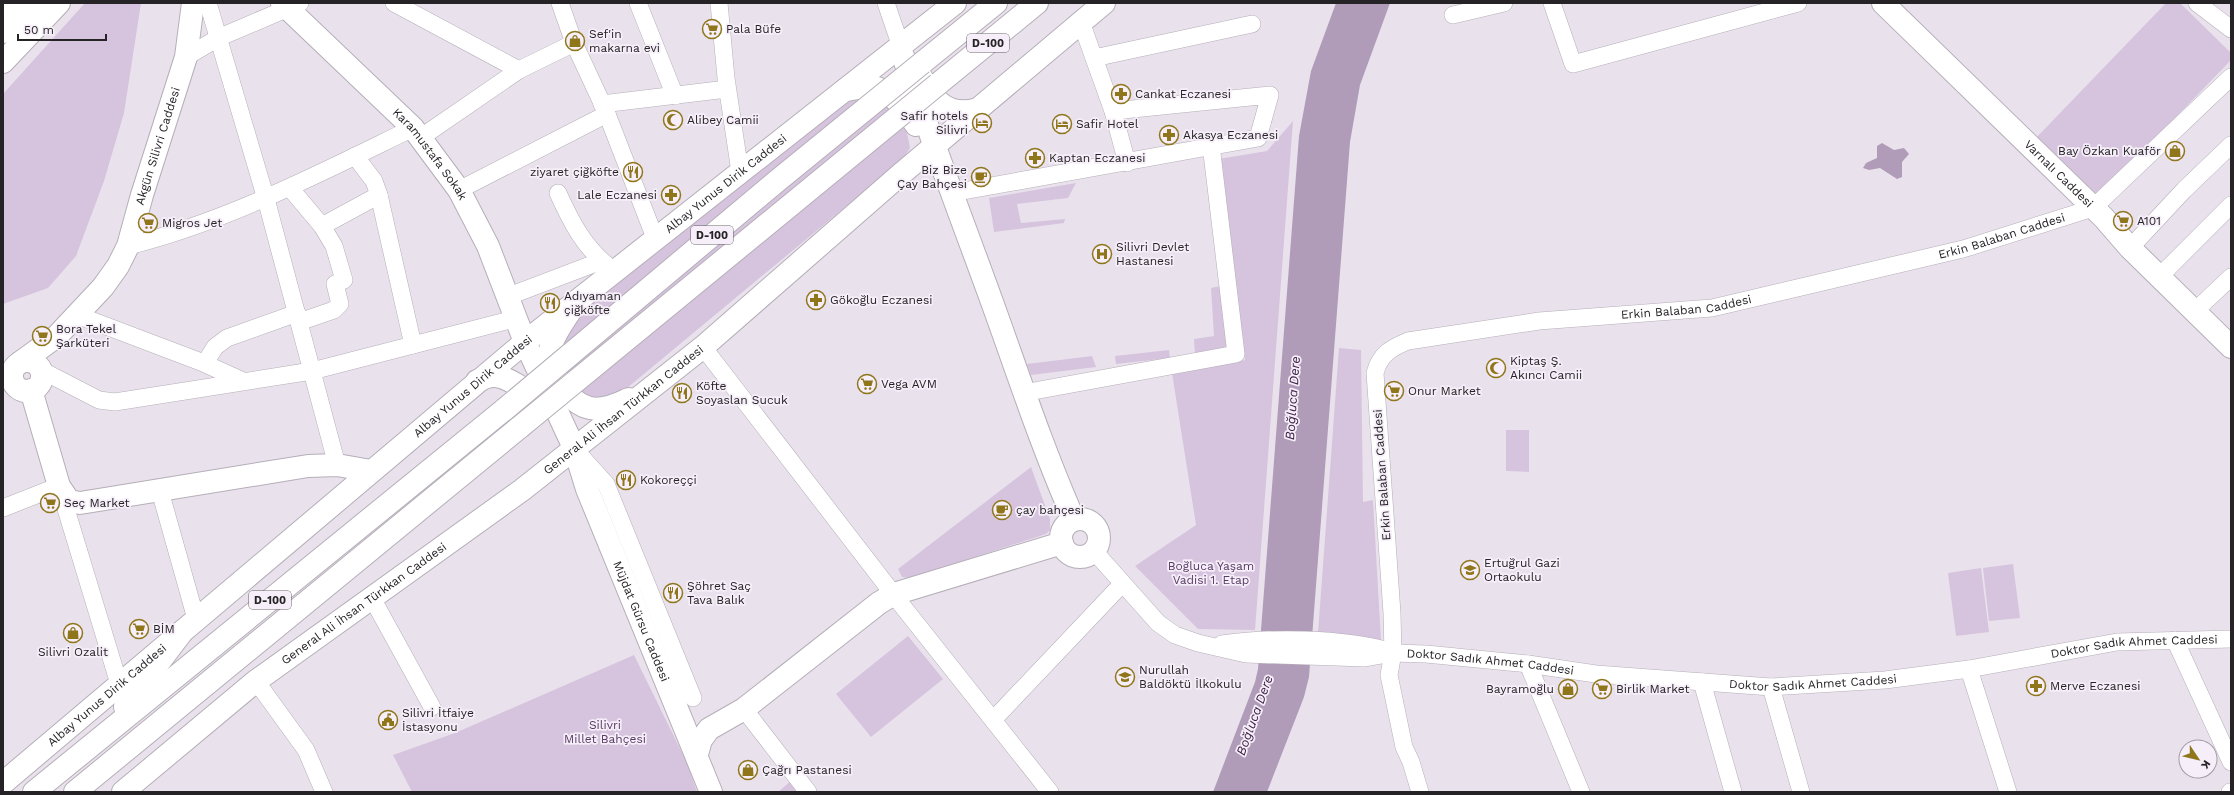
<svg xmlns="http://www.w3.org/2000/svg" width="2234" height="795" font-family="'Work Sans',sans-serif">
  <rect width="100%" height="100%" fill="#e9e2ec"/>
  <g fill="#d6c4de">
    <polygon points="85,3 141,3 124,113 104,181 76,256 48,288 3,304 3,94"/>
    <polygon points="2166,3 2180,3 2231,53 2231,60 2097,199 2035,139"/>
    <path d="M870,94C895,107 906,119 910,148L903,159L615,398C610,399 604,400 599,399C581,396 557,374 558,354C558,336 586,308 598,295L848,98Z"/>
    <polygon points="1293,121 1255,630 1198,629 1135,566 1196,525 1172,373 1245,360 1219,159 1267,151"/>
    <polygon points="1076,183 1068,198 1017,204 1021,223 1065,219 1064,223 994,232 989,198"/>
    <polygon points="1221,286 1229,350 1195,355 1194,339 1214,336 1211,288"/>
    <polygon points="1339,348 1361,350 1363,502 1373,500 1381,641 1318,633"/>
    <polygon points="1169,350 1170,358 1116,364 1115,356"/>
    <polygon points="1092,356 1096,367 1031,375 1027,364"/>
    <polygon points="1506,430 1529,430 1529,472 1506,471"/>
    <polygon points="1031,467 1050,519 1050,530 1046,534 910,578 902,577 898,569"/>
    <polygon points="2013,564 2020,618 1989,621 1983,568"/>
    <polygon points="1981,568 1989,632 1956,636 1948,573"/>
    <polygon points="908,636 943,679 871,737 836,694"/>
    <polygon points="634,655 687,763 697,792 412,792 393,755 455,733"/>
    <polygon points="792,780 801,792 778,792"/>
  </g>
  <g fill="#b09cb9">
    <polygon points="1336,3 1390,3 1360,85 1350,142 1309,677 1304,697 1267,792 1213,792 1255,682 1258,669 1299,136 1311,71"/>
    <polygon points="1882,143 1894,150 1904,148 1909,154 1902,162 1902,177 1897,179 1880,168 1869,170 1863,168 1866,163 1877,158 1877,146"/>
  </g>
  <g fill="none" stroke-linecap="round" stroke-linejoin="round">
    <defs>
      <g id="minor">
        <polyline points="208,3 266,199 337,465"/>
        <polyline points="394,3 519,70"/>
        <polyline points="560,3 574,43 607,114 655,238"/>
        <polyline points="638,3 675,96"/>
        <polyline points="719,3 726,78 740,172"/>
        <polyline points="886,3 901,47"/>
        <polyline points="1552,3 1573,64 1798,3"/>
        <polyline points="2197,3 2231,29"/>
        <polyline points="3,5 20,15"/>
        <polyline points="1453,15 1504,3"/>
        <polyline points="1081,22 1113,111 1127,163"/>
        <polyline points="186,57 218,38 300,3"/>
        <polyline points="1094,58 1252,24"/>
        <polyline points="602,104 727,89"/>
        <polyline points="420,138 519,70 574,43"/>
        <polyline points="355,156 374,181 379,195 413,345"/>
        <polyline points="290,188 322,226 334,246 344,280 335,284 340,304 334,310 299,322"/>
        <polyline points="459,190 607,114"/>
        <path d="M558,193C571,222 584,247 609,267"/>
        <polyline points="952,193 1258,138 1270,95 1113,111"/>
        <polyline points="322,226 379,195"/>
        <path d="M128,246C228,221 320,173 413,128"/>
        <polyline points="2130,248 2184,190 2231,145"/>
        <polyline points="2160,276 2231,205"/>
        <polyline points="509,296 601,261"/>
        <polyline points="2195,311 2231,277"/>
        <polyline points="77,315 201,362 243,381"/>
        <polyline points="703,347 904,608 1050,792"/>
        <polyline points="205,363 215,347 227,338 297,313"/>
        <polyline points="41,370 99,400 115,402 312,371 518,318"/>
        <polyline points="1023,393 1236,354 1211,145"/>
        <polyline points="577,452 606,484 693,698"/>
        <polyline points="160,491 196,619"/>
        <polyline points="3,508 59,486 120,687"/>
        <path id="s1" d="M1094,551L1158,623L1175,635L1198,643L1246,654L1365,658L1393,653L1426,654L1528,664L1596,674L1771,687L1885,680L1969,669L2117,642L2231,639"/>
        <polyline points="372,598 432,707"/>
        <polyline points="2175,640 2231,762"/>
        <path d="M1222,644C1269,637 1343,638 1389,651"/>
        <polyline points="1528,664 1581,792"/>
        <polyline points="1969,669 2008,792"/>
        <polyline points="256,681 306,750 324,792"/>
        <polyline points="1702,682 1733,792"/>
        <polyline points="1771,687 1801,792"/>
        <polyline points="744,709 808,792"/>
        <polyline points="993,720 1122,584"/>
        <path id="s2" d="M1420,792L1411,762L1404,747L1389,675L1393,653L1392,613L1375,373C1380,354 1391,348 1408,341L1539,321L1712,308L1963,249L2093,208L2231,77"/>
        <polyline points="2230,792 2231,792"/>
      </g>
      <g id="major">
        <path id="s3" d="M282,3L413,128L459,190L488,246L525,342L575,450L587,489L711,792"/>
        <path id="s4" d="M1883,3L2104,218L2130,248L2231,347"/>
        <polyline points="3,32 32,3"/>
        <path d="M903,56C932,142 965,227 996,313C1021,383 1044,452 1074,520"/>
        <polyline points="3,62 59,3"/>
        <path d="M920,75C933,101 948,118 978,109"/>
        <path d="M845,90C855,89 868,85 877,88C893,93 908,112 916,125"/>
        <path d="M571,310C564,321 551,338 550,351C548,372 570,404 590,408C604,411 617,404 629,399"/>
        <circle cx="27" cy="376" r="15"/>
        <path id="s5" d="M21,362L57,336L103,287L118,266L128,246L142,195L186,57L193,3"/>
        <path d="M477,381C482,379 488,376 493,376C506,375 531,393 539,403"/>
        <polyline points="31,390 59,486 69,501 80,503 308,466 337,465 371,471"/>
        <circle cx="1080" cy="538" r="19"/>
        <polyline points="697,754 701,740 709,729 744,709 879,603 894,594 1062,543"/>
        <path id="s6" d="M3,783L525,342L955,3"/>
        <path id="s7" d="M123,792L256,681L522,490L703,347L901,174L1104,3"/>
      </g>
      <g id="highway">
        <polyline points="922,63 996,3"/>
        <polyline points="938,84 1037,3"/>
        <polyline points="125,707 182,632"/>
        <polyline points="34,792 505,409"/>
        <polyline points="75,792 520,427"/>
      </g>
    </defs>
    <use href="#minor" stroke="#b5aeb8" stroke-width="18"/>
    <use href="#major" stroke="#b5aeb8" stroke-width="24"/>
    <use href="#highway" stroke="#b5aeb8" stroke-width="24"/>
    <use href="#minor" stroke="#fff" stroke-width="17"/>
    <use href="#major" stroke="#fff" stroke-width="22"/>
    <use href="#highway" stroke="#fff" stroke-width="22"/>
    <defs>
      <g id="highway-bridge">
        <polyline points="505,409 777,181 922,63"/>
        <polyline points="520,427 938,84"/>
      </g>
    </defs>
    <use href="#highway-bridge" stroke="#b5aeb8" stroke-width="24" stroke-linecap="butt"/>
    <use href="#highway-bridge" stroke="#fff" stroke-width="22"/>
  </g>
  <defs>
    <symbol id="supermarket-ring" viewBox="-11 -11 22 22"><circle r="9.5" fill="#f6eff9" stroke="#8f761b" stroke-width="1.5"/><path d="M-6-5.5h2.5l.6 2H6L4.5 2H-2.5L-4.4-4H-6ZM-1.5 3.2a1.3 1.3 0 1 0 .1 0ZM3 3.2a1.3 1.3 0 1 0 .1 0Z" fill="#8f761b"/></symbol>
    <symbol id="shop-ring" viewBox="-11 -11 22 22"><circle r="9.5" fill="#f6eff9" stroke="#8f761b" stroke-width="1.5"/><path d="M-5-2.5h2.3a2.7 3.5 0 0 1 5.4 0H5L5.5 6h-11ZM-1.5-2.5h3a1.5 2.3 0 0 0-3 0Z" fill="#8f761b"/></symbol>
    <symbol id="pharmacy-ring" viewBox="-11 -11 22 22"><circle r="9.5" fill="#f6eff9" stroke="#8f761b" stroke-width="1.5"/><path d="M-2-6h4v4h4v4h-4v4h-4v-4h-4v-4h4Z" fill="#8f761b"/></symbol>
    <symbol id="mosque-ring" viewBox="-11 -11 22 22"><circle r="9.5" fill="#f6eff9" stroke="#8f761b" stroke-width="1.5"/><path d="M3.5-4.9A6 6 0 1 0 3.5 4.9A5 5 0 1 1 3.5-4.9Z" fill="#8f761b"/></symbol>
    <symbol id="hotel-ring" viewBox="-11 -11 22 22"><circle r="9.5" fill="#f6eff9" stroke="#8f761b" stroke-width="1.5"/><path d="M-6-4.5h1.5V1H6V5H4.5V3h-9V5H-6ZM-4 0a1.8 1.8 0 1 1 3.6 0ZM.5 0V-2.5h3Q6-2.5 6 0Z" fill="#8f761b"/></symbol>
    <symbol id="restaurant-ring" viewBox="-11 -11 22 22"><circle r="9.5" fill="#f6eff9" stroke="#8f761b" stroke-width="1.5"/><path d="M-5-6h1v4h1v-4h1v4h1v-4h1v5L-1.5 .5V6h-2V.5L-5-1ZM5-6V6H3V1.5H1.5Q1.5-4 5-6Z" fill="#8f761b"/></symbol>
    <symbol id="cafe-ring" viewBox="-11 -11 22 22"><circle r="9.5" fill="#f6eff9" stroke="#8f761b" stroke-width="1.5"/><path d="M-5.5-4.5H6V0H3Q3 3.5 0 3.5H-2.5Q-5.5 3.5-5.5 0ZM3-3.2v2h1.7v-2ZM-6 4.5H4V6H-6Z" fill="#8f761b"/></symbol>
    <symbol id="hospital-ring" viewBox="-11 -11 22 22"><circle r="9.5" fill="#f6eff9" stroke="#8f761b" stroke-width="1.5"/><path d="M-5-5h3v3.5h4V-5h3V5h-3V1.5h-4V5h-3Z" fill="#8f761b"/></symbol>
    <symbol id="school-ring" viewBox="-11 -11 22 22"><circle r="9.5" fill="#f6eff9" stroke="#8f761b" stroke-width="1.5"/><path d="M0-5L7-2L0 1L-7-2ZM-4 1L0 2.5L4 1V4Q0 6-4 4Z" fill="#8f761b"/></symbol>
    <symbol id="civic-ring" viewBox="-11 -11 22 22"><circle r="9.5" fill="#f6eff9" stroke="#8f761b" stroke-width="1.5"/><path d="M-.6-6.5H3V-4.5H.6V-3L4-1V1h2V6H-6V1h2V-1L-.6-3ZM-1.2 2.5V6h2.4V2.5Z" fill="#8f761b"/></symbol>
  </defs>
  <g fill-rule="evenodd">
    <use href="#supermarket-ring" x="701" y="18" width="22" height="22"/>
    <use href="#shop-ring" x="564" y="30" width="22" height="22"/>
    <use href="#pharmacy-ring" x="1110" y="83" width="22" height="22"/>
    <use href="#mosque-ring" x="662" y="109" width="22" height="22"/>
    <use href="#hotel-ring" x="971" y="112" width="22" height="22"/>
    <use href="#hotel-ring" x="1051" y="113" width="22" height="22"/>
    <use href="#pharmacy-ring" x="1158" y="124" width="22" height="22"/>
    <use href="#shop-ring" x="2164" y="140" width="22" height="22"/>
    <use href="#pharmacy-ring" x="1024" y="147" width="22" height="22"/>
    <use href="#restaurant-ring" x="622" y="161" width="22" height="22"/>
    <use href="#cafe-ring" x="970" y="166" width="22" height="22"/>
    <use href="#pharmacy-ring" x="660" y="184" width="22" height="22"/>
    <use href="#supermarket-ring" x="2112" y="210" width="22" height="22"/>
    <use href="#supermarket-ring" x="137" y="212" width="22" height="22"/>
    <use href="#hospital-ring" x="1091" y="243" width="22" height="22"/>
    <use href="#pharmacy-ring" x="805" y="289" width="22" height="22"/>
    <use href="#restaurant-ring" x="539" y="292" width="22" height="22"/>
    <use href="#supermarket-ring" x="31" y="325" width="22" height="22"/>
    <use href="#mosque-ring" x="1485" y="357" width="22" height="22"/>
    <use href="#supermarket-ring" x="856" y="373" width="22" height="22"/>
    <use href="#supermarket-ring" x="1383" y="380" width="22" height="22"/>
    <use href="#restaurant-ring" x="671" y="382" width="22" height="22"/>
    <use href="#restaurant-ring" x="615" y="469" width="22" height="22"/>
    <use href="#supermarket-ring" x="39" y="492" width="22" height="22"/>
    <use href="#cafe-ring" x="991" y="499" width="22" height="22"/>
    <use href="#school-ring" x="1459" y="559" width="22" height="22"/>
    <use href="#restaurant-ring" x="662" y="582" width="22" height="22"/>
    <use href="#supermarket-ring" x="128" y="618" width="22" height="22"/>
    <use href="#shop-ring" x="62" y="622" width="22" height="22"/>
    <use href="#school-ring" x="1114" y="666" width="22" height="22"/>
    <use href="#pharmacy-ring" x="2025" y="675" width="22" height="22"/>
    <use href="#shop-ring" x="1557" y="678" width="22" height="22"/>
    <use href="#supermarket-ring" x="1591" y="678" width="22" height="22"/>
    <use href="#civic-ring" x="377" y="709" width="22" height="22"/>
    <use href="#shop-ring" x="737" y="759" width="22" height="22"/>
  </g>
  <g text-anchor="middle" stroke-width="3.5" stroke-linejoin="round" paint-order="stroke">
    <g fill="#f6eff9" stroke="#646066" stroke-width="1">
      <rect x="967" y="34" width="42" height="18" rx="3"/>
      <rect x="691" y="226" width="42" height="18" rx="3"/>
      <rect x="249" y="591" width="42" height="18" rx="3"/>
    </g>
    <g font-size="11" font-weight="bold" fill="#262327">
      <text x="988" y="47">D-100</text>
      <text x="712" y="239">D-100</text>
      <text x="270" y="604">D-100</text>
    </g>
    <g font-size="12" fill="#262327" stroke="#f6eff9" text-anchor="start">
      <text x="726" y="33">Pala Büfe</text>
      <text x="589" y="38">Sef'in<tspan x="589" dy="14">makarna evi</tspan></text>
      <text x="1135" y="98">Cankat Eczanesi</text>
      <text x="968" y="120" text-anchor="end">Safir hotels<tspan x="968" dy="14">Silivri</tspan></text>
      <text x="687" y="124">Alibey Camii</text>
      <text x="1076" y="128">Safir Hotel</text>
      <text x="1183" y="139">Akasya Eczanesi</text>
      <text x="2161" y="155" text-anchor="end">Bay Özkan Kuaför</text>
      <text x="1049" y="162">Kaptan Eczanesi</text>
      <text x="967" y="174" text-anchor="end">Biz Bize<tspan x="967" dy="14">Çay Bahçesi</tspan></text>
      <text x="619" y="176" text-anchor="end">ziyaret çiğköfte</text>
      <text x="657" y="199" text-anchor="end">Lale Eczanesi</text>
      <text x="2137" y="225">A101</text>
      <text x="162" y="227">Migros Jet</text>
      <text x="1116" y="251">Silivri Devlet<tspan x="1116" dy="14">Hastanesi</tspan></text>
      <text x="564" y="300">Adıyaman<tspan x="564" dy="14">çiğköfte</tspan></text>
      <text x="830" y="304">Gökoğlu Eczanesi</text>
      <text x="56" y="333">Bora Tekel<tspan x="56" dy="14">Şarküteri</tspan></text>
      <text x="1510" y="365">Kiptaş Ş.<tspan x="1510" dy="14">Akıncı Camii</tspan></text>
      <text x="881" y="388">Vega AVM</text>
      <text x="696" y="390">Köfte<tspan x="696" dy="14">Soyaslan Sucuk</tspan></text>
      <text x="1408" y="395">Onur Market</text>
      <text x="640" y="484">Kokoreççi</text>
      <text x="64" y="507">Seç Market</text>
      <text x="1016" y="514">çay bahçesi</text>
      <text x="1484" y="567">Ertuğrul Gazi<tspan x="1484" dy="14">Ortaokulu</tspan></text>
      <text x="687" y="590">Şöhret Saç<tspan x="687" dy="14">Tava Balık</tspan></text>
      <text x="153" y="633">BİM</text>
      <text x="73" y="656" text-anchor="middle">Silivri Ozalit</text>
      <text x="1139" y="674">Nurullah<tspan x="1139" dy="14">Baldöktü İlkokulu</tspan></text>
      <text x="2050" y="690">Merve Eczanesi</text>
      <text x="1554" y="693" text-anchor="end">Bayramoğlu</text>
      <text x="1616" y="693">Birlik Market</text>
      <text x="402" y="717">Silivri İtfaiye<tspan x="402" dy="14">İstasyonu</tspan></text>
      <text x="762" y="774">Çağrı Pastanesi</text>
    </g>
    <g font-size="12" fill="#262327" stroke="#f6eff9">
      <text dy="4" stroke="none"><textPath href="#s5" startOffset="264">Akgün Silivri Caddesi</textPath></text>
      <text dy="4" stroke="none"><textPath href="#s3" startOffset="212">Karamustafa Sokak</textPath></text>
      <text dy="4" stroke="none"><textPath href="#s4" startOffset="245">Varnalı Caddesi</textPath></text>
      <text dy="4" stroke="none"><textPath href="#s6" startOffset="939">Albay Yunus Dirik Caddesi</textPath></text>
      <text dy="4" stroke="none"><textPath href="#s2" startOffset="1077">Erkin Balaban Caddesi</textPath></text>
      <text dy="4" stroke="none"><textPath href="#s2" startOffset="753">Erkin Balaban Caddesi</textPath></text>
      <text dy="4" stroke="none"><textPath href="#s6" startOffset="615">Albay Yunus Dirik Caddesi</textPath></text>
      <text dy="4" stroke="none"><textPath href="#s7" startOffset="630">General Ali İhsan Türkkan Caddesi</textPath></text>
      <text transform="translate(1382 475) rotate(-94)" y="4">Erkin Balaban Caddesi</text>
      <text dy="4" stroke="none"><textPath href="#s7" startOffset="306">General Ali İhsan Türkkan Caddesi</textPath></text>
      <text dy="4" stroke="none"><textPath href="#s3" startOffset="727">Müjdat Gürsu Caddesi</textPath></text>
      <text dy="4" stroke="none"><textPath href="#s1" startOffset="1084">Doktor Sadık Ahmet Caddesi</textPath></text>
      <text dy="4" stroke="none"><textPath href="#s1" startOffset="436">Doktor Sadık Ahmet Caddesi</textPath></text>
      <text dy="4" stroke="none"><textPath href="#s1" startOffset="760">Doktor Sadık Ahmet Caddesi</textPath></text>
      <text dy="4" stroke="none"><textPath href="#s6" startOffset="136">Albay Yunus Dirik Caddesi</textPath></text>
    </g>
    <g font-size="12" fill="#593b65" stroke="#f6eff9">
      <text x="1211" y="570">Boğluca Yaşam<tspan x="1211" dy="14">Vadisi 1. Etap</tspan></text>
      <text x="605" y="729">Silivri<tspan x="605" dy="14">Millet Bahçesi</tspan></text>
    </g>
    <g font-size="13" font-style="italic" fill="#3d2047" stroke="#f6eff9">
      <text transform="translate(1292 398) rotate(-86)" y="5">Boğluca Dere</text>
      <text transform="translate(1254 715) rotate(-70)" y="5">Boğluca Dere</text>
    </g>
  </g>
  <rect width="2234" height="795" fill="none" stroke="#262327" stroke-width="8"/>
  <g transform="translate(2198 759) rotate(125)"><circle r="19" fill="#f6eff9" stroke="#a39da5"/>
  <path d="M0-3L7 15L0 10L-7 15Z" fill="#8f761b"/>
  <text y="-6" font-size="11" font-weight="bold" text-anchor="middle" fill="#262327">K</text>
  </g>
  <path d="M18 34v6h88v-6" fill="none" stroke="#262327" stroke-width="2"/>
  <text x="24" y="34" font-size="12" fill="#262327" stroke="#f6eff9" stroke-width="3" paint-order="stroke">50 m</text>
</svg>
